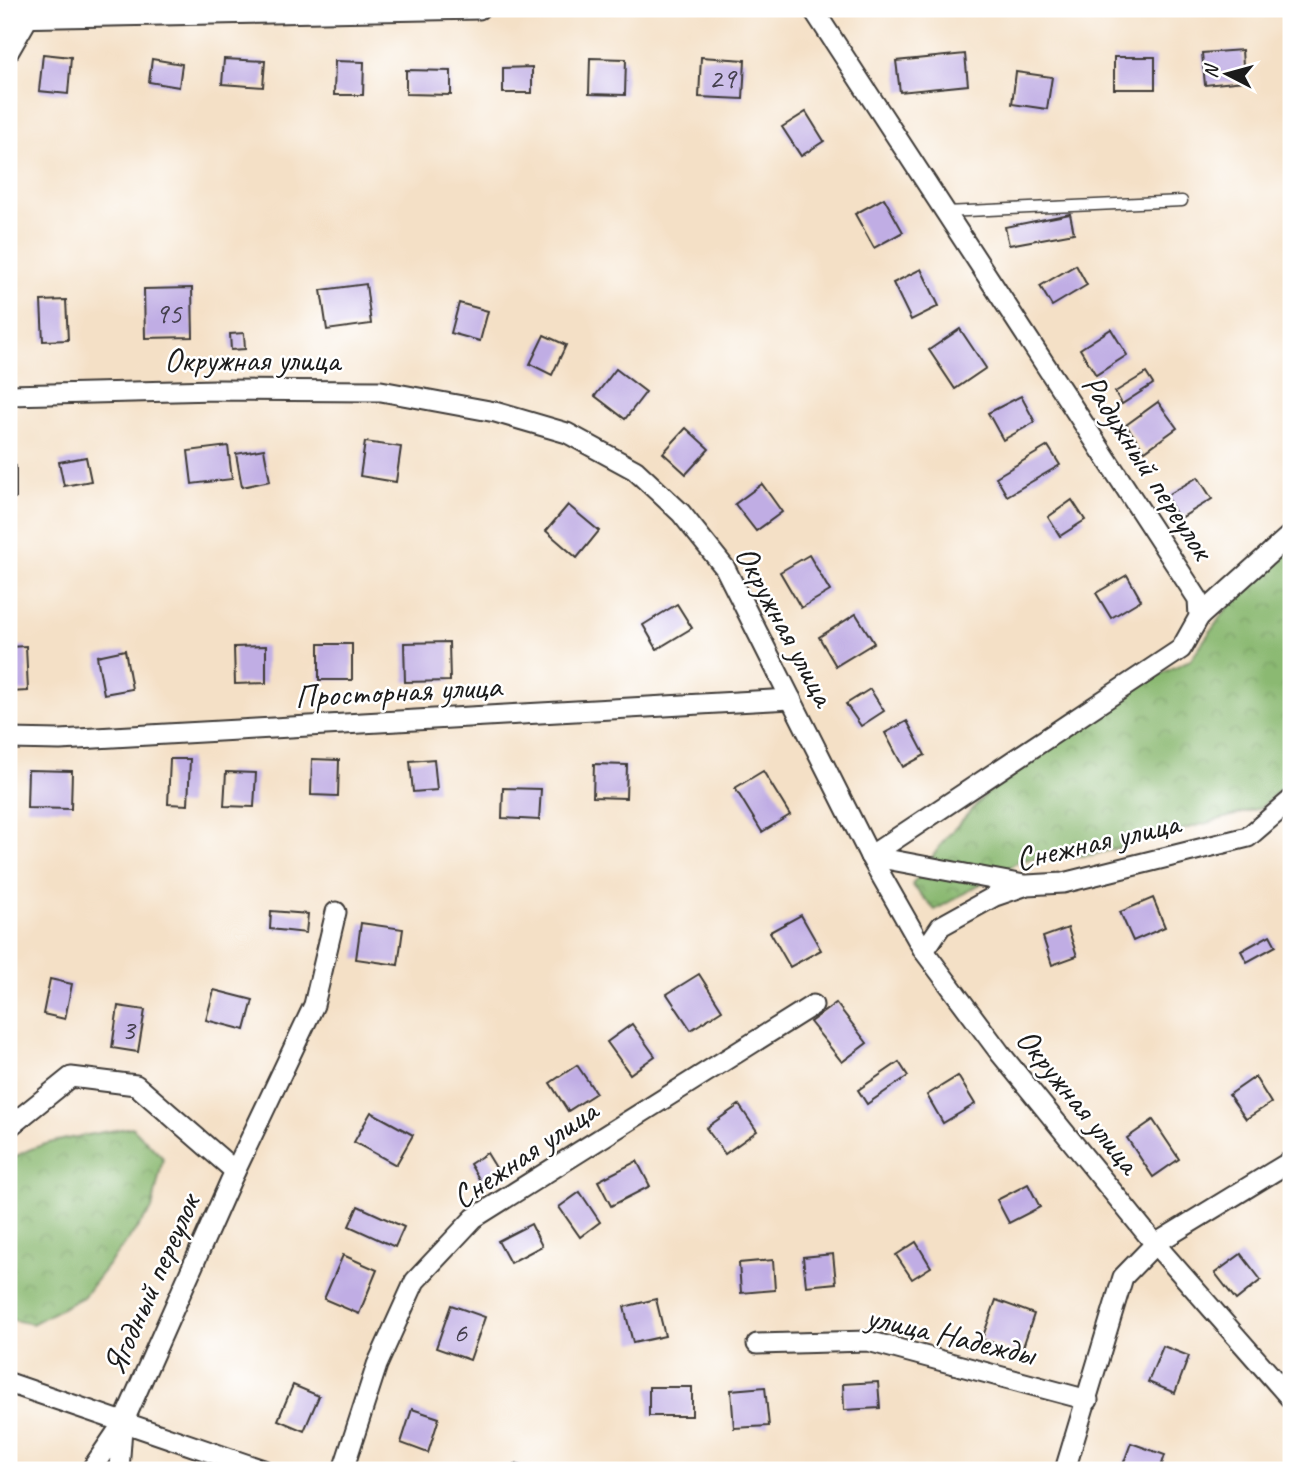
<svg xmlns="http://www.w3.org/2000/svg" width="1300" height="1479" font-family="Caveat,sans-serif">
  <defs>
    <pattern id="forest-crowns" width="20" height="18" patternUnits="userSpaceOnUse" patternTransform="scale(1.75)"><rect width="20" height="18" fill="#8bb972"/><path d="M2 6a3 3 0 1 1 6 0M12 15a3 3 0 1 1 6 0" fill="none" stroke="#779e62"/></pattern>
  </defs>
  <rect width="100%" height="100%" fill="#fff"/>
  <filter id="ink" filterUnits="userSpaceOnUse"><feTurbulence type="fractalNoise" baseFrequency=".0143" numOctaves="2"/><feDisplacementMap in="SourceGraphic" scale="14" xChannelSelector="R" yChannelSelector="G"/><feConvolveMatrix kernelMatrix="1 2 1 2 8 2 1 2 1" color-interpolation-filters="sRGB"/></filter>
  <filter id="wash" filterUnits="userSpaceOnUse"><feTurbulence type="fractalNoise" baseFrequency=".00686" numOctaves="4" result="noise"/><feDisplacementMap in="SourceGraphic" scale="28" xChannelSelector="R" yChannelSelector="G"/><feGaussianBlur stdDeviation="1.57" result="paint"/><feColorMatrix in="noise" values="0 0 0 0 0 0 0 0 0 0 0 0 0 0 0 0 0 1.4 0 .05"/><feComposite in="paint" operator="in"/></filter>
  <g filter="url(#wash)">
    <rect width="100%" height="100%" fill="#f4e0c6"/>
    <g fill="url(#forest-crowns)" stroke="#546a47" stroke-width="2">
      <polygon points="1291,532 1291,780 1260,808 1093,855 1022,860 935,910 912,885 946,838 986,794 1069,717 1190,660 1253,572"/>
      <path d="M132,1127L163,1158L152,1209L83,1297L32,1324L9,1319V1163C26,1141 103,1133 132,1127Z"/>
    </g>
    <g id="blocks">
      <g fill="#c0ade4">
        <polygon points="1242,50 1244,81 1205,85 1202,53"/>
        <polygon points="43,54 71,57 68,94 39,91"/>
        <polygon points="965,54 968,85 900,92 896,61"/>
        <polygon points="701,57 745,60 743,99 699,97"/>
        <rect x="1114" y="57" width="41" height="32"/>
        <polygon points="590,58 626,59 625,95 589,94"/>
        <polygon points="152,59 182,64 179,87 149,82"/>
        <polygon points="224,59 265,61 263,87 222,84"/>
        <polygon points="335,61 364,62 363,95 334,95"/>
        <polygon points="532,67 532,93 503,93 503,68"/>
        <polygon points="406,70 451,71 451,95 406,94"/>
        <polygon points="1016,72 1052,77 1047,109 1012,104"/>
        <polygon points="806,112 824,141 801,156 782,127"/>
        <polygon points="884,198 903,232 874,248 855,214"/>
        <polygon points="1070,214 1074,233 1009,245 1005,227"/>
        <polygon points="1076,265 1087,285 1052,306 1040,286"/>
        <polygon points="921,269 939,306 911,320 893,283"/>
        <polygon points="366,284 371,324 327,330 321,290"/>
        <polygon points="192,288 193,337 145,338 144,289"/>
        <polygon points="66,300 68,340 43,341 41,301"/>
        <polygon points="459,303 488,311 480,341 451,333"/>
        <polygon points="960,329 986,368 955,389 929,350"/>
        <polygon points="1111,329 1127,355 1096,375 1080,349"/>
        <polygon points="244,333 245,349 231,350 230,334"/>
        <polygon points="544,335 566,345 552,375 530,364"/>
        <polygon points="616,369 646,392 625,419 595,396"/>
        <polygon points="1146,373 1153,384 1122,404 1115,392"/>
        <polygon points="1021,396 1035,422 1003,440 988,413"/>
        <polygon points="1158,402 1177,428 1145,451 1126,425"/>
        <polygon points="686,428 709,449 686,474 663,453"/>
        <polygon points="365,442 401,447 396,482 360,476"/>
        <polygon points="228,446 232,479 192,484 188,451"/>
        <polygon points="1048,446 1060,465 1007,496 996,477"/>
        <polygon points="264,449 270,481 242,487 236,454"/>
        <polygon points="86,457 91,481 64,486 59,462"/>
        <polygon points="16,466 16,498 9,498 9,467"/>
        <polygon points="1198,477 1212,499 1179,519 1166,496"/>
        <polygon points="762,484 782,512 756,531 735,504"/>
        <polygon points="1072,500 1085,520 1060,536 1048,517"/>
        <polygon points="568,505 599,531 577,558 546,531"/>
        <polygon points="809,555 830,591 801,608 780,572"/>
        <polygon points="1127,575 1141,600 1111,618 1096,593"/>
        <polygon points="677,604 692,628 657,649 643,625"/>
        <polygon points="856,614 874,643 836,666 819,637"/>
        <polygon points="449,642 450,681 405,682 404,643"/>
        <rect x="319" y="644" width="33" height="36"/>
        <polygon points="26,646 28,691 9,692 9,647"/>
        <polygon points="266,646 266,683 235,684 234,647"/>
        <polygon points="125,650 132,689 104,694 97,656"/>
        <polygon points="870,689 884,711 861,726 846,704"/>
        <polygon points="907,721 925,755 903,767 885,733"/>
        <polygon points="170,759 190,759 188,805 168,804"/>
        <polygon points="312,759 339,760 338,796 311,795"/>
        <polygon points="434,759 437,790 413,792 410,761"/>
        <polygon points="594,764 627,765 626,798 593,797"/>
        <polygon points="28,770 72,771 71,809 27,808"/>
        <polygon points="763,771 790,815 762,832 735,788"/>
        <polygon points="226,772 256,773 254,807 224,806"/>
        <polygon points="503,788 541,789 539,820 502,818"/>
        <polygon points="1153,898 1165,927 1133,941 1120,912"/>
        <polygon points="271,911 308,914 306,933 270,929"/>
        <polygon points="801,915 821,950 790,967 770,932"/>
        <polygon points="361,923 403,929 398,965 356,959"/>
        <polygon points="1068,928 1077,956 1052,965 1043,937"/>
        <polygon points="1270,935 1276,946 1247,962 1241,951"/>
        <polygon points="699,974 722,1010 691,1030 667,994"/>
        <polygon points="50,979 72,984 65,1019 43,1014"/>
        <polygon points="214,990 253,1000 245,1030 206,1020"/>
        <polygon points="836,1003 867,1043 842,1062 810,1022"/>
        <polygon points="118,1006 145,1010 138,1052 112,1048"/>
        <polygon points="632,1024 655,1056 630,1074 607,1042"/>
        <polygon points="899,1062 908,1076 867,1104 858,1090"/>
        <polygon points="577,1065 596,1093 568,1111 550,1083"/>
        <polygon points="958,1076 975,1104 943,1123 927,1095"/>
        <polygon points="1255,1077 1271,1103 1246,1119 1229,1095"/>
        <polygon points="739,1105 757,1131 725,1154 706,1128"/>
        <polygon points="371,1112 413,1135 396,1165 354,1142"/>
        <polygon points="1153,1120 1179,1159 1153,1177 1127,1138"/>
        <polygon points="487,1153 498,1171 481,1182 470,1164"/>
        <polygon points="637,1161 650,1186 611,1206 598,1181"/>
        <polygon points="1028,1184 1040,1207 1009,1223 997,1200"/>
        <polygon points="580,1192 600,1222 580,1237 559,1207"/>
        <polygon points="358,1206 404,1227 395,1247 349,1226"/>
        <polygon points="531,1224 542,1246 510,1263 498,1241"/>
        <polygon points="916,1242 931,1267 912,1279 896,1255"/>
        <polygon points="833,1254 836,1283 806,1286 803,1257"/>
        <polygon points="1241,1254 1261,1280 1236,1300 1215,1273"/>
        <polygon points="343,1255 377,1270 359,1314 324,1299"/>
        <polygon points="773,1260 775,1290 741,1293 739,1263"/>
        <polygon points="656,1299 665,1336 633,1343 624,1307"/>
        <polygon points="996,1300 1034,1314 1021,1353 982,1339"/>
        <polygon points="451,1305 485,1317 470,1360 436,1348"/>
        <polygon points="1163,1346 1189,1356 1175,1393 1148,1382"/>
        <polygon points="878,1382 880,1408 844,1410 843,1384"/>
        <polygon points="293,1385 319,1396 304,1431 278,1420"/>
        <rect x="649" y="1387" width="43" height="29"/>
        <polygon points="765,1387 769,1426 734,1428 731,1390"/>
        <polygon points="412,1409 439,1418 428,1453 401,1443"/>
        <polygon points="1131,1443 1165,1455 1160,1470 1121,1470"/>
        <polygon points="515,1464 533,1469 533,1470 513,1470"/>
      </g>
    </g>
  </g>
  <g filter="url(#ink)">
    <use href="#blocks" fill-opacity="0" stroke="#3c3936" stroke-width="2"/>
    <g fill="none" stroke-linecap="round" stroke-linejoin="round">
      <defs>
        <polyline id="lane" points="946,212 1182,201"/>
        <g id="street">
          <polyline points="813,9 1198,599 1199,617 1181,649 870,856"/>
          <polyline points="9,18 479,9"/>
          <polyline points="9,51 28,18"/>
          <polyline points="9,395 216,390 381,391 495,412 567,433 635,470 681,513 725,568 870,856 924,951 1000,1053 1155,1244 1291,1399"/>
          <polyline points="1199,617 1291,534"/>
          <polyline points="9,739 60,740 791,699"/>
          <polyline points="870,856 1024,885"/>
          <polyline points="924,951 941,926 995,896 1027,885 1063,883 1248,837 1291,800"/>
          <polyline points="9,1127 71,1077 136,1085 235,1171"/>
          <polyline points="757,1344 868,1341 1088,1400"/>
          <polyline points="9,1383 263,1470"/>
          <polyline points="91,1470 123,1423 230,1182 314,1005 336,912"/>
          <polyline points="119,1470 122,1428"/>
          <polyline points="343,1470 377,1365 415,1281 474,1218 813,1005"/>
          <polyline points="1065,1470 1123,1277 1155,1244 1291,1161"/>
        </g>
      </defs>
      <use href="#lane" stroke="#3c3936" stroke-width="13"/>
      <use href="#street" stroke="#3c3936" stroke-width="23"/>
      <use href="#lane" stroke="#fff" stroke-width="10"/>
      <use href="#street" stroke="#fff" stroke-width="19"/>
    </g>
  </g>
  <g text-anchor="middle" stroke-width="5" stroke-linejoin="round" paint-order="stroke">
    <g font-size="30" fill="#45404e">
      <text x="722" y="88">29</text>
      <text x="168" y="323">95</text>
      <text x="128" y="1039">3</text>
      <text x="460" y="1342">6</text>
    </g>
    <g font-size="33" fill="#1c1c1c" stroke="#fff">
      <text x="252" y="371">Окружная улица</text>
      <text transform="translate(1149 466) rotate(57)" y="12">Радужный переулок</text>
      <text transform="translate(786 625) rotate(62)" y="12">Окружная улица</text>
      <text transform="translate(398 690) rotate(-3)" y="12">Просторная улица</text>
      <text transform="translate(1097 840) rotate(-13)" y="12">Снежная улица</text>
      <text transform="translate(1079 1100) rotate(51)" y="12">Окружная улица</text>
      <text transform="translate(524 1153) rotate(-34)" y="12">Снежная улица</text>
      <text transform="translate(150 1284) rotate(-66)" y="12">Ягодный переулок</text>
      <text transform="translate(951 1334) rotate(13)" y="12">улица Надежды</text>
    </g>
  </g>
  <rect width="1300" height="1479" fill="none" stroke="#fff" stroke-width="35"/>
  <g transform="translate(1227 74) rotate(276)" stroke="#ffffff" stroke-width="5" paint-order="stroke">
  <path d="M0-5L12 26L0 18L-12 26Z" fill="#1c1c1c"/>
  <text y="-10" font-size="19" font-weight="bold" text-anchor="middle" fill="#1c1c1c">N</text>
  </g>
</svg>
